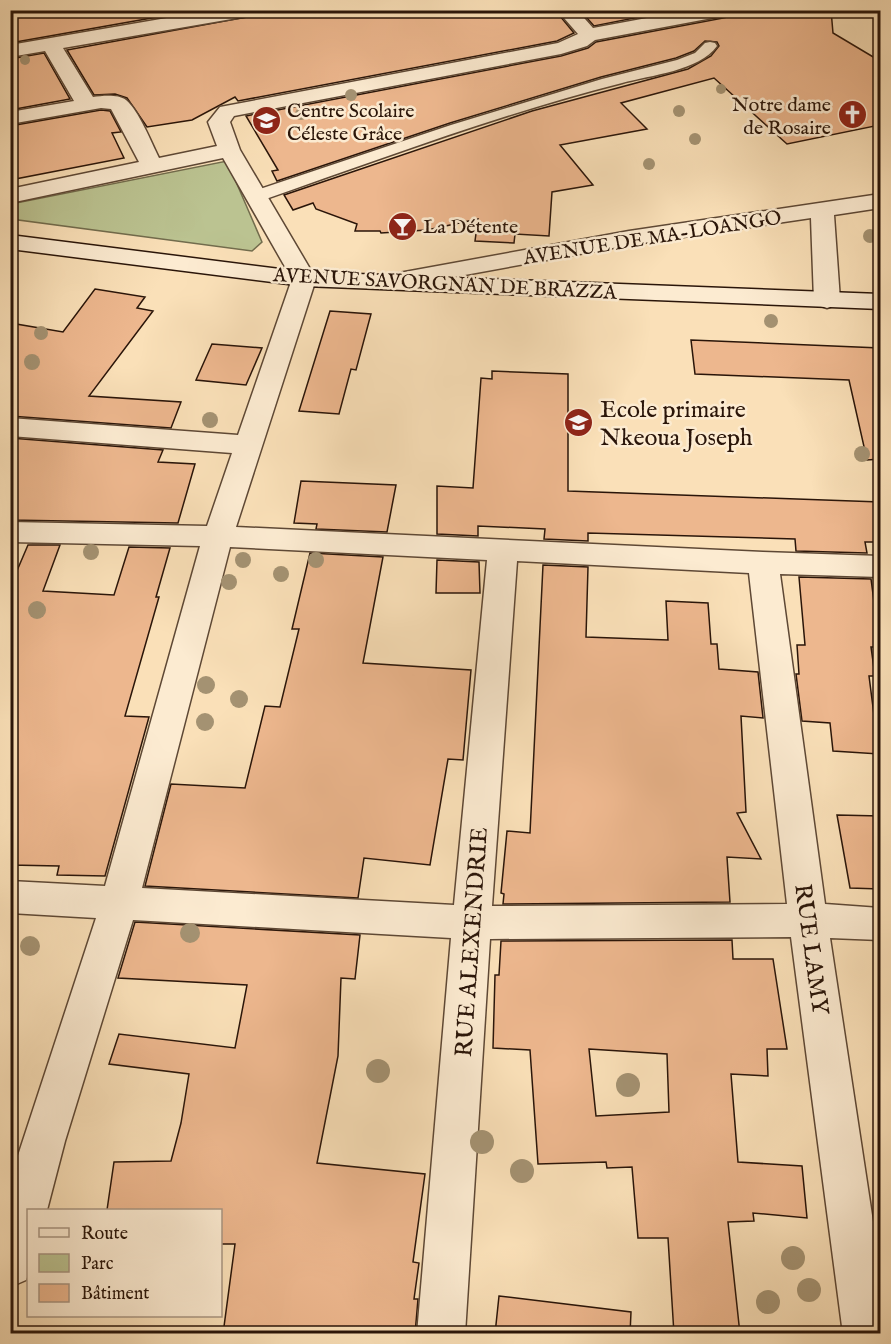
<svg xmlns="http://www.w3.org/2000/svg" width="891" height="1344" font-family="'IM FELL English',serif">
  <rect width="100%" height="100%" fill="#fae0b8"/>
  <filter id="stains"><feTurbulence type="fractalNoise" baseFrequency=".00333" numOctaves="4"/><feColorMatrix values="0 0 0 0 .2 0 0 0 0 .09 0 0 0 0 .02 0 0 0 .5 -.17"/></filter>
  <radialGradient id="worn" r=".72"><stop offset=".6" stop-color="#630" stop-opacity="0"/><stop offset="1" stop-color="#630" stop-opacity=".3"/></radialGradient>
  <polygon fill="#bbc391" stroke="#726c4d" stroke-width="1.5" points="227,161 262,242 252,251 11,219 11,204"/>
  <g fill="#edb78e" stroke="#2a1509" stroke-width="1.5" fill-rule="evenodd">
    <polygon points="56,10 197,10 10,43 10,19"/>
    <polygon points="285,10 555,10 574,33 557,41 238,101 235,97 192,120 147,127 127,98 115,94 94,95 67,50"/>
    <polygon points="580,10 675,10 594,26"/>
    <polygon points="734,10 831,10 833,33 880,61 880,125 787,144 714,78 621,103 647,129 560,145 593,185 552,192 549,236 515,234 514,243 475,241 478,219 427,230 381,233 380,231 355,231 357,224 316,209 313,203 293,210 284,195 532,111 688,69 711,56 719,46 717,42 705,41 694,51 676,58 601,77 450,123 277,181 272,171 278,170 246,116 561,56 588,48 596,42 723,18 731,16"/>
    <polygon points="44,53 70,99 10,110 10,59"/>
    <polygon points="101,110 110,111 121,132 112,133 124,158 10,180 10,126"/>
    <polygon points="95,289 145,297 137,308 153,311 89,396 181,402 171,428 10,416 10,323 63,332"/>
    <polygon points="330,311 371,314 356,370 351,369 339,414 299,411"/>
    <polygon points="691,340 880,348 880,459 867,460 849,380 695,374"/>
    <polygon points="212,344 262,348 246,385 196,380"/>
    <polygon points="492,371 568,374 568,491 880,502 880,542 865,542 867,553 796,551 795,539 588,533 588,541 544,539 545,529 478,526 478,536 437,534 437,486 473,488 481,378 492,379"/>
    <polygon points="10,438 163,450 158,462 195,464 178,523 10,520"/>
    <polygon points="301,481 396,485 387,532 316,529 317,524 294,523"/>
    <polygon points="28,545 60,545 43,591 114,595 129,547 170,548 156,597 159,597 125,716 149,717 105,876 57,875 59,866 10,865 10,587"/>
    <polygon points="310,553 383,557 363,663 471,670 463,760 448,759 430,865 364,858 358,898 145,886 171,784 245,788 265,706 280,707 299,629 292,629"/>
    <polygon points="437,560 479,562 480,593 436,593"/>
    <polygon points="543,565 588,567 586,637 668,640 666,601 708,603 711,644 717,644 719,669 758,672 763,718 741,716 746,812 737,813 761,859 727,857 730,902 503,904 504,894 501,893 507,831 530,833"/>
    <polygon points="799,577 871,579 880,647 871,647 875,676 869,676 879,754 833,751 830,723 802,721 796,674 799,674 797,645 805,645"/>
    <polygon points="837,815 880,816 880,889 850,888"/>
    <polygon points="135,922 360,935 355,979 341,978 338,1056 317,1163 425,1174 413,1262 419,1263 414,1299 418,1299 415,1334 223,1334 235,1244 220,1244 220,1210 107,1210 114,1162 171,1161 181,1123 189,1074 109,1064 119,1034 235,1048 247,985 118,978"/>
    <path d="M732,940L733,959H773L787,1049H767L768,1076L731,1074L738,1162L802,1166L807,1218L753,1213L754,1221L728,1222L740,1334H674L668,1238H638L632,1167L607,1168L606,1162L538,1164L530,1050L493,1048L495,975H499L501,941ZM589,1049L667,1054L669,1112L596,1116Z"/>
    <polygon points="499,1296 631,1312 630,1334 495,1334"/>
  </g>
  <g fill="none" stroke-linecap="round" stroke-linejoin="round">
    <defs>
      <path id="lane" d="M710,42L715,43L717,46C699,71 651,75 622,83C500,114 381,159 263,200H251L249,196L251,192L451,125L602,79L677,60L695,53L705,43Z"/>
      <g id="street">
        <polygon points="10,10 22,10 20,14 10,17"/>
        <path d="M213,10H258L256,14L249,16L63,48L93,97C102,96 118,94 126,100C139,111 151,142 159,158L217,146L208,122L220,107L558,43L578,34L557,10H577L593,28L690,10H732L730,14L723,16L595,40L587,46L561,54L234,116L230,122L240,150L316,279L236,527L763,552L880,556V577L780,574L825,904L880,908V940L830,938L880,1268V1334H843L791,937L490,939L465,1334H417L451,938L133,920L65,1141L47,1210H28V1274L26,1280L10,1287V1180L96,918L10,913V881L105,886L200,546L10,542V522L207,526L232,453L10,436V418L238,435L292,279L223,158L10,203V189L139,162L111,109L101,108L10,124V112L74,101L45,51L10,57V45ZM230,547L487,560L454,905L142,888ZM517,561L749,573L787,904L492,906Z"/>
        <polygon points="880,194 880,208 834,215 840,300 836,305 827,308 818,305 814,300 811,218 629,245 388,289 379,287 376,282 379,277 388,275 629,231"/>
      </g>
      <polygon id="secondary" points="10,235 304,272 880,294 880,309 304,286 10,249"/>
    </defs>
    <use href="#lane" stroke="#5e4835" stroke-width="3"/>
    <use href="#street" stroke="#5e4835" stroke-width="3"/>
    <use href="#secondary" stroke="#2a1509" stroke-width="3"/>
    <use href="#lane" fill="#fcebd1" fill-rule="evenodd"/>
    <use href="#street" fill="#fcebd1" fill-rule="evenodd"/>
    <use href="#secondary" fill="#fcebd1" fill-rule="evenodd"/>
  </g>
  <g fill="#a49272">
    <circle cx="25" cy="60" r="5"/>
    <circle cx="721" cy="89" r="5"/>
    <circle cx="351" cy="95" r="6"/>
    <circle cx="679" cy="111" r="6"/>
    <circle cx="301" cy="114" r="6"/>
    <circle cx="695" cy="139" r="6"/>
    <circle cx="649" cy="164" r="6"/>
    <circle cx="870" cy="236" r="7"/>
    <circle cx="771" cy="321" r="7"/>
    <circle cx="41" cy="333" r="7"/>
    <circle cx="32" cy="362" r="8"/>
    <circle cx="210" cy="420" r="8"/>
    <circle cx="862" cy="454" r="8"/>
    <circle cx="91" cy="552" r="8"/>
    <circle cx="243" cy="560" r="8"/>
    <circle cx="316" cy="560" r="8"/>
    <circle cx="281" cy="574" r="8"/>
    <circle cx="229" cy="582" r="8"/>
    <circle cx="37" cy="610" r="9"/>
    <circle cx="206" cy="685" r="9"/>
    <circle cx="239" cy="699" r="9"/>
    <circle cx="205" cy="722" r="9"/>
    <circle cx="190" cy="933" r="10"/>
    <circle cx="30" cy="946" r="10"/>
    <circle cx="378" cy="1071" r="12"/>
    <circle cx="628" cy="1085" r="12"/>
    <circle cx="482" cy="1142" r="12"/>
    <circle cx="522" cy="1171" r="12"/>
    <circle cx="793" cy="1258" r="12"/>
    <circle cx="809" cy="1290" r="12"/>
    <circle cx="768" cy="1302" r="12"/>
  </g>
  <defs>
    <symbol id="church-disc" viewBox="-11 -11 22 22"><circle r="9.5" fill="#8f2418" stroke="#fcebd1"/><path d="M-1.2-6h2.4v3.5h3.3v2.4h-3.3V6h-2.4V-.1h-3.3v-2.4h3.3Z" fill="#fff"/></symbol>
    <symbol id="school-disc" viewBox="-11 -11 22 22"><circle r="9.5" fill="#8f2418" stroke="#fcebd1"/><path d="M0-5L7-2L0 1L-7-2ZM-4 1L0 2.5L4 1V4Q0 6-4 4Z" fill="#fff"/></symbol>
    <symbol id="bar-disc" viewBox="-11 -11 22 22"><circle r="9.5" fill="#8f2418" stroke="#fcebd1"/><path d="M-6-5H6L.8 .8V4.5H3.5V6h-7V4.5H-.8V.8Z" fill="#fff"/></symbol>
  </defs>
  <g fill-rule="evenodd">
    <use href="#church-disc" x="836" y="98" width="33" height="33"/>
    <use href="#school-disc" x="250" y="104" width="33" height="33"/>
    <use href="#bar-disc" x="386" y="210" width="33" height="33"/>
    <use href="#school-disc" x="562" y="406" width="33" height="33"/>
  </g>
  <g text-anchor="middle" stroke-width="5" stroke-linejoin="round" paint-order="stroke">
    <g font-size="20" fill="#2a1509" stroke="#fcebd1" text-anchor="start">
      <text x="831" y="111" text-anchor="end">Notre dame<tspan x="831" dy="23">de Rosaire</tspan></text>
      <text x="287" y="117">Centre Scolaire<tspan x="287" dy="23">Céleste Grâce</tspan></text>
      <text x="423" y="233">La Détente</text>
    </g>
    <g font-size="20" fill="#2a1509" stroke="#fcebd1">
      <text transform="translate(652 237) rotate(-9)" y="7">AVENUE DE MA-LOANGO</text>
      <text transform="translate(445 283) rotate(3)" y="7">AVENUE SAVORGNAN DE BRAZZA</text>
    </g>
    <g font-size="24" fill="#2a1509" stroke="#fcebd1" text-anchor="start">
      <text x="600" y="417">Ecole primaire<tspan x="600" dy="28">Nkeoua Joseph</tspan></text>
    </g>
    <g font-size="24" fill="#2a1509" stroke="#fcebd1">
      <text transform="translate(471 942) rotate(-86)" y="8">RUE ALEXENDRIE</text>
      <text transform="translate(812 949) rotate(82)" y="8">RUE LAMY</text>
    </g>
  </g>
  <rect width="891" height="1344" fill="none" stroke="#fae0b8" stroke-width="36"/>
  <rect x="12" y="12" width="867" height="1320" fill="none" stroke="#2a1509" stroke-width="3"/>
  <rect x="18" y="18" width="855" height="1308" fill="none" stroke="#2a1509" stroke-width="1.5"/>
  <rect x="27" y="1209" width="195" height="108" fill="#fcebd1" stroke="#a89581" stroke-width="1.5"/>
  <rect x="39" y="1228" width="30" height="9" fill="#fcebd1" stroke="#a89581" stroke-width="1.5"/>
  <text x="81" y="1239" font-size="18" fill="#2a1509">Route</text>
  <rect x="39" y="1254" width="30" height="18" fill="#bbc391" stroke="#a89581" stroke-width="1.5"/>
  <text x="81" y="1269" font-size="18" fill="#2a1509">Parc</text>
  <rect x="39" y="1284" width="30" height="18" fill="#edb78e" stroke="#a89581" stroke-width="1.5"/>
  <text x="81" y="1299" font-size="18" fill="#2a1509">Bâtiment</text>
  <rect width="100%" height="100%" filter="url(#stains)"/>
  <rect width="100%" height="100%" fill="url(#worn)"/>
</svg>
